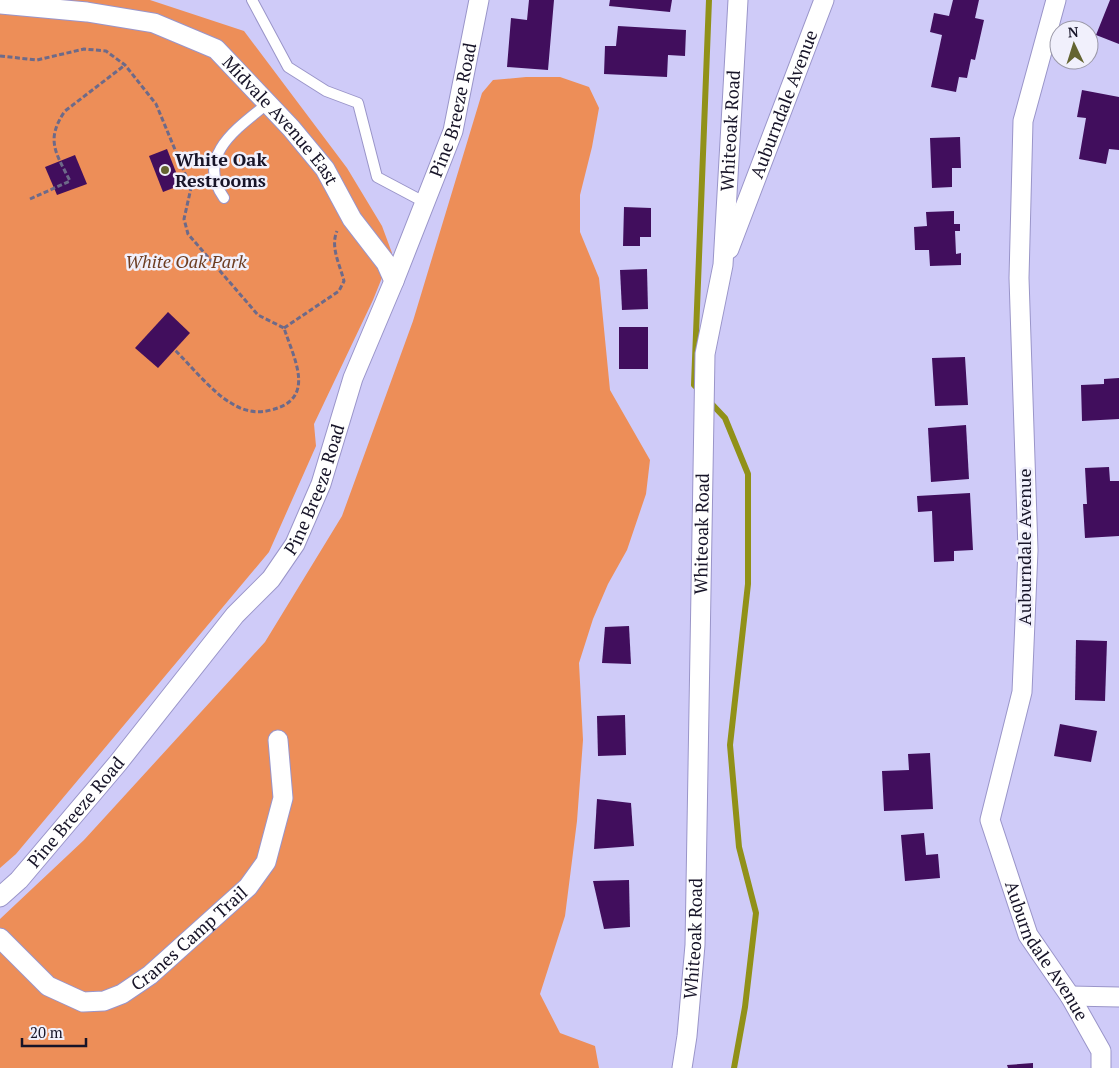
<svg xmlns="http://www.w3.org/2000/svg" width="1119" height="1068" font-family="'PT Serif',serif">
  <rect width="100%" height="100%" fill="#cfcbf8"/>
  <g fill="#ed8e58">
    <polygon points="0,0 150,0 244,31 347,168 382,226 392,253 373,300 314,424 316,446 269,552 16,854 0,868"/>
    <polygon points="526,77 560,77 589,87 599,108 592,147 580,195 580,232 599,278 610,390 650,460 646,494 627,550 608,584 593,619 579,663 583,740 577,821 565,916 540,994 560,1033 595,1046 599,1068 0,1068 0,919 84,840 265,642 342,516 413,321 482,93 493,80"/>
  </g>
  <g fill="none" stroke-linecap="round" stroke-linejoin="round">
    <g stroke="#919118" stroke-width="6">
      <polyline points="700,391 694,385 709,0"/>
      <polyline points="708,400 725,418 748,474 748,584 730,745 739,847 756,913 745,1007 734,1068"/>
    </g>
  </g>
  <g fill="#410e5d">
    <polygon points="529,0 554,0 548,70 507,67 511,18 527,20"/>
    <polygon points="610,0 672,0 670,12 609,6"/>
    <polygon points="953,0 979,0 975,18 984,20 975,60 971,59 967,78 959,77 956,92 931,87 942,35 930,32 934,13 949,16"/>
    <polygon points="1110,0 1119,0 1119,44 1096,35"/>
    <polygon points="618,26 686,30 685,56 668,55 667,77 604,74 605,46 616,46"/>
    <polygon points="1082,90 1119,97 1119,150 1109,149 1106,164 1079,159 1086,118 1077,117"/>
    <polygon points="960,137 961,168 952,168 952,187 932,188 930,138"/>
    <polygon points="167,149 181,185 163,192 149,156"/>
    <polygon points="75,155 87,184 57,195 45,167"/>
    <polygon points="624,207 651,208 651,237 640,237 640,246 623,246"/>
    <polygon points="954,211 954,224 960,224 960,231 955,231 956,254 961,253 961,265 930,266 929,250 915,250 914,227 927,226 926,212"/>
    <polygon points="647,269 648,309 622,310 620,270"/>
    <polygon points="168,312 190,333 158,368 135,348"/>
    <rect x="619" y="327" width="29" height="42"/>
    <polygon points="965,357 968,405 935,406 932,358"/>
    <polygon points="1119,378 1119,419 1082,421 1081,385 1104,384 1104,379"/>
    <polygon points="966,425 969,479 931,482 928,428"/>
    <polygon points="1109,467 1110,481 1119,481 1119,536 1085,538 1083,504 1087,504 1085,468"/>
    <polygon points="970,493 973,550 954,551 954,561 934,562 932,511 918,512 917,496"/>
    <polygon points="629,626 631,664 602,663 605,627"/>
    <polygon points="1076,640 1107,641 1105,701 1075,700"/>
    <polygon points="625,715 626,755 598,756 597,716"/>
    <polygon points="1060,724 1097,731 1091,762 1054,756"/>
    <polygon points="930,753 933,809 884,811 882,771 909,770 908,754"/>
    <polygon points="597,799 631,803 634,846 594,849"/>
    <polygon points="924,833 926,855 938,854 940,878 905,881 901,835"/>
    <polygon points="629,880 630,927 604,929 593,881"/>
    <polygon points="1033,1063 1033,1068 1008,1068 1007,1065"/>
  </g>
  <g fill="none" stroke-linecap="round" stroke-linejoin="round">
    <defs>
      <g id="service">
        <polyline points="252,0 288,67 326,91 358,103 377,177 426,203"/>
        <path d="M224,198C194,156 239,127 267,104"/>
      </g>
      <g id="minor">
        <path id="s1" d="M1056,0L1023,121L1019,278L1028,550L1022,692L990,820L1028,935L1070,996L1101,1051V1068"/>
        <path id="s2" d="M0,4L87,12L154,23L216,49L291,128L325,169L352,219L386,263L394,281"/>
        <path id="s3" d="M729,249L824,0"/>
        <path id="s4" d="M0,897L19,880L118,763L235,615L271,579L295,544L321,484L353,378L394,281L453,131L479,0"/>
        <path id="s5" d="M0,938L48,986L83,1002L104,1001L122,994L150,975L248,887L266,862L283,798L278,740"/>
        <polyline points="1070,996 1119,997"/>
        <path id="s6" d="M682,1068L687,1036L695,945L705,354L723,265L738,0"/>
      </g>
    </defs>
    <use href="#service" stroke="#9a95c9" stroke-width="12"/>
    <use href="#minor" stroke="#9a95c9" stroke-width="21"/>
    <g stroke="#6d6a89" stroke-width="3" stroke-dasharray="5 2.5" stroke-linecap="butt">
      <path d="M0,56L37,60L84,49L106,51L125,65L156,104L191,188L184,219L188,234L258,315L284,328C294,359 317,399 271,410C257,414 243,411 231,403C213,393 190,365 175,350"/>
      <path d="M30,199L70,181C56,153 45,140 65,111L125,65"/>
      <path d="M284,328L339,291L344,281C340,265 330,247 337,231"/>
    </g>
    <use href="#service" stroke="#fff" stroke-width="10"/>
    <use href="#minor" stroke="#fff" stroke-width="19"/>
  </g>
  <circle fill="#646431" stroke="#f1f0fc" stroke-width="2" cx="165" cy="170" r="5"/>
  <g text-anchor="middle" stroke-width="5" stroke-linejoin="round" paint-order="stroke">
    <g font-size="18" fill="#171428" stroke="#f1f0fc">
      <text dy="6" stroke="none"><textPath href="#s3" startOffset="155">Auburndale Avenue</textPath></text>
      <text dy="6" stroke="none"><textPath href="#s4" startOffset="924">Pine Breeze Road</textPath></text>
      <text dy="6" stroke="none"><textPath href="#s2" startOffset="319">Midvale Avenue East</textPath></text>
      <text dy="6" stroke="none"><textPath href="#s6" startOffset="940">Whiteoak Road</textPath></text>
      <text dy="6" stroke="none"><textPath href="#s4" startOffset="519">Pine Breeze Road</textPath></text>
      <text dy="6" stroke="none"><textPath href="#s6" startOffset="535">Whiteoak Road</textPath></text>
      <text transform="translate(1025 547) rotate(-90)" y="6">Auburndale Avenue</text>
      <text dy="6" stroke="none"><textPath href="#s4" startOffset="114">Pine Breeze Road</textPath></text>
      <text dy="6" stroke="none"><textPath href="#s5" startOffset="234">Cranes Camp Trail</textPath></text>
      <text dy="6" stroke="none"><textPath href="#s6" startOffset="130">Whiteoak Road</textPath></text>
      <text dy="6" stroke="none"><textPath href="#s1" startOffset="972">Auburndale Avenue</textPath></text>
    </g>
    <g font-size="18" font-weight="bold" fill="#171428" stroke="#f1f0fc" text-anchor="start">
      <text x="175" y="166">White Oak<tspan x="175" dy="21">Restrooms</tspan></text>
    </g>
    <g font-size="18" font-style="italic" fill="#6d3d22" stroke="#f1f0fc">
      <text x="186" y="268">White Oak Park</text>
    </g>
  </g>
  <g transform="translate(1074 45) rotate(356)"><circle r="24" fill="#f1f0fc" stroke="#9a98a7"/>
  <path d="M0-4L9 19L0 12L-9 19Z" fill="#646431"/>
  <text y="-8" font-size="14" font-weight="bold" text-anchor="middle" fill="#171428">N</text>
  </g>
  <path d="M22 1038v8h64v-8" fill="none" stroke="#171428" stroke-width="2.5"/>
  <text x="30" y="1038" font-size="15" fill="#171428" stroke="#f1f0fc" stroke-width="4" paint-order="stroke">20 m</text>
</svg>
